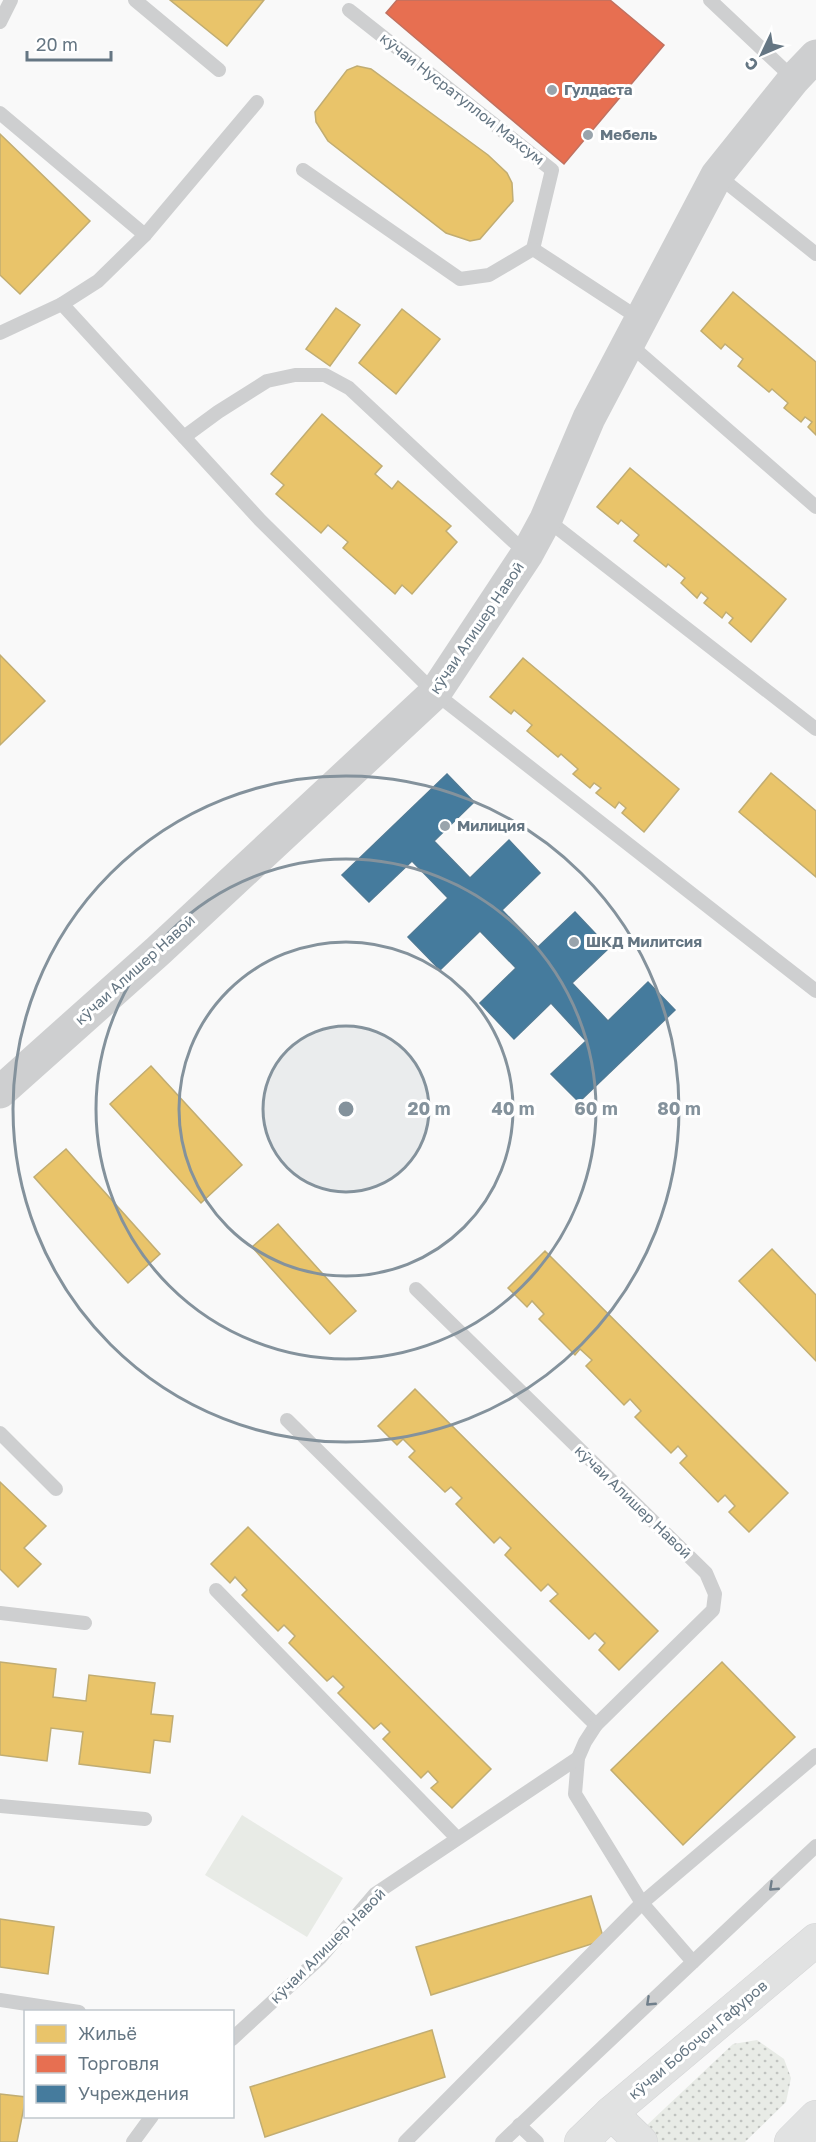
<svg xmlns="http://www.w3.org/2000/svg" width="816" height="2142" font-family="'Golos Text',sans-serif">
  <defs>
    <pattern id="grass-dots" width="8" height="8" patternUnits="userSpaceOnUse" patternTransform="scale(1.5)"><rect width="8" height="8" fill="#e8ebe6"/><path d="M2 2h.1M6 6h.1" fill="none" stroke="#c0c3c0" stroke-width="1.8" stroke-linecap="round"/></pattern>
  </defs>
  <rect width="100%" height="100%" fill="#f9f9f9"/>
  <polygon fill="url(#grass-dots)" points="757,2040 784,2059 791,2078 786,2102 745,2142 629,2142 733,2044"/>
  <polygon fill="#e8ebe6" points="242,1815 343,1878 307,1937 205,1875"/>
  <g fill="#e9c46a" stroke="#c1ad72" stroke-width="1.5">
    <polygon points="170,0 264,0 227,46"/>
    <polygon points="357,66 371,69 488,155 507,173 512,183 513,201 480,239 470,241 446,233 328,141 316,122 315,112 347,70"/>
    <polygon points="0,134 90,221 20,294 0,275"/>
    <polygon points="733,292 816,362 816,435 808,427 812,422 805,417 801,422 784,408 788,403 772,389 769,392 738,366 743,359 725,344 721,349 701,331"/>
    <polygon points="336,308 360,325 330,366 306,349"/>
    <polygon points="402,309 440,339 396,394 359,363"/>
    <polygon points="322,414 382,466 375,474 392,489 398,481 451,526 446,531 457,542 412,594 402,585 395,594 343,548 348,542 328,525 321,533 276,494 284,485 271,474"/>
    <polygon points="630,468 786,599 751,642 729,623 733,618 726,612 722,618 704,603 708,598 701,592 697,598 681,583 685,578 668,564 666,567 634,541 639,535 621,520 618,524 597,507"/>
    <polygon points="0,655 45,701 0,745"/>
    <polygon points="523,658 679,789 644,832 622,813 626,808 619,802 615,808 596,793 601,788 594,783 590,788 573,774 578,769 561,754 558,757 527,731 532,725 514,710 511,714 490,697"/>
    <polygon points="771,773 816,811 816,877 739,812"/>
    <polygon points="151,1066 242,1165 201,1203 110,1104"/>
    <polygon points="66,1149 160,1254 128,1283 34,1177"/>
    <polygon points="278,1224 356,1311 330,1334 252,1247"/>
    <polygon points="772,1249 816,1295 816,1361 739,1281"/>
    <polygon points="545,1251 788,1493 749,1532 729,1512 735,1506 725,1495 718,1502 680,1463 687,1456 678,1446 671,1453 635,1417 641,1411 630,1399 624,1405 586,1366 592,1360 580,1349 575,1355 539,1319 544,1314 532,1301 527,1307 508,1288"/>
    <polygon points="415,1389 658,1631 619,1670 599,1650 605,1643 595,1633 589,1639 550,1601 558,1594 548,1584 541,1591 505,1555 511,1548 500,1537 494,1543 456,1504 462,1498 451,1487 445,1492 409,1457 415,1451 403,1439 397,1445 378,1426"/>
    <polygon points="0,1482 46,1526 24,1548 41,1564 18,1587 0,1569"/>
    <polygon points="248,1527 491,1769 452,1808 431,1788 438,1782 428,1771 421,1778 383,1739 390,1732 381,1723 374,1729 338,1693 344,1687 333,1676 327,1681 289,1643 295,1636 284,1625 278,1631 242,1595 247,1590 235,1577 230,1583 211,1564"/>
    <polygon points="0,1662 56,1669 53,1697 86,1701 89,1675 155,1683 151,1714 173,1716 170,1742 154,1740 150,1773 79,1764 83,1732 51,1728 47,1761 0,1755"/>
    <polygon points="722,1662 795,1737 683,1845 611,1770"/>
    <polygon points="591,1896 604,1940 431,1995 416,1947"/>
    <polygon points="0,1919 54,1927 48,1974 0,1967"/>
    <polygon points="432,2030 445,2077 265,2137 250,2087"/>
    <polygon points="0,2094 26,2097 17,2142 0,2142"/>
  </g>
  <polygon fill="#e76f51" stroke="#c07160" stroke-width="1.5" points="397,0 610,0 664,45 564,164 386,13"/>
  <polygon fill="#457b9d" stroke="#4f7a95" stroke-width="1.5" points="447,774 474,802 434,841 470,878 509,840 540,873 502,910 538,947 575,912 609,948 572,983 608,1021 648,982 675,1010 579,1102 551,1074 586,1041 551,1003 514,1039 480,1003 516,968 480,931 440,970 408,937 448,898 412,861 369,902 342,875"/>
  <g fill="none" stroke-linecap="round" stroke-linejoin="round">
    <defs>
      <g id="secondary">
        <polyline points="611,2113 641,2142"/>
        <polyline points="581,2142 611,2113 816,1940"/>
        <polyline points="791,2142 816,2117"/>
      </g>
    </defs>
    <use href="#secondary" stroke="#d5d6d7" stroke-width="34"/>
    <g stroke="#cecfd0" stroke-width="14">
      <polyline points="135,0 219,70"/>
      <polyline points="710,0 794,79"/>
      <polyline points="349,10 552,170 533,249 640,319"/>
      <polyline points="0,22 11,0"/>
      <polyline points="0,113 145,235"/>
      <polyline points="303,170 460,279 489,275 533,249"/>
      <polyline points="717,175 816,254"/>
      <polyline points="62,304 260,520 435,693 816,991"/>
      <polyline points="0,333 62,304 98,281 145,235 257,102"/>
      <polyline points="628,343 816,507"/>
      <polyline points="184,437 218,412 267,381 295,375 325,375 349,388 527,554"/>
      <polyline points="546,519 816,729"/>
      <polyline points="287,1420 596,1725 713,1610 715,1594 706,1573 416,1289"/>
      <polyline points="0,1433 56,1489"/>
      <polyline points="216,1590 457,1838"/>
      <polyline points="0,1613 85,1623"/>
      <polyline points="596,1725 585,1742 578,1758 575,1794 642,1903 693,1962"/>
      <polyline points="0,1806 145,1819"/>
      <polyline points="0,2000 79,2012"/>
      <polyline points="232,2039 321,1957 375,1894 578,1758"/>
      <polyline points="519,2125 537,2142"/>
      <polyline points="133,2142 152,2116"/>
      <polyline points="405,2142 642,1903 816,1755"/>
      <polyline points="502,2142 816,1846"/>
    </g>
    <polyline stroke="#cecfd0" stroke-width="33" points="0,1092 158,951 435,693 527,554 546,519 589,418 717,175 794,79 816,56"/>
    <use href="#secondary" stroke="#e1e2e2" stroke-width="33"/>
  </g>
  <defs><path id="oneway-chevron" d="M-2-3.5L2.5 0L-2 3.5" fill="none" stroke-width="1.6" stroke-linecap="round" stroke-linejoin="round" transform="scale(1.5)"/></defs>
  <g stroke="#707f8b">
    <use href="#oneway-chevron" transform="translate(773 1887) rotate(137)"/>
    <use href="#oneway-chevron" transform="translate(650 2002) rotate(137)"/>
  </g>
  <circle cx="346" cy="1109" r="83" fill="#84929c" fill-opacity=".12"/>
  <g fill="none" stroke="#84929c" stroke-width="3">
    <circle cx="346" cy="1109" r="83"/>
    <circle cx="346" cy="1109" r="167"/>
    <circle cx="346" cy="1109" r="250"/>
    <circle cx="346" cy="1109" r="333"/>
  </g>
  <g fill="#99a4ac" stroke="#fff" stroke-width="2">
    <circle cx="552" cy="90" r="6"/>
    <circle cx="588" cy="135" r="6"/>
    <circle cx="445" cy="826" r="6"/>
    <circle cx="574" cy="942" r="6"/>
  </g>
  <g text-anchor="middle" stroke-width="6" stroke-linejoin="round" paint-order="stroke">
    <g font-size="15" font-weight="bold" fill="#657683" stroke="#fff" text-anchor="start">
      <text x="564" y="95">Гулдаста</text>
      <text x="600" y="140">Мебель</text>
      <text x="457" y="831">Милиция</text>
      <text x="586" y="947">ШКД Милитсия</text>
    </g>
    <g font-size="15" fill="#657683" stroke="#fff">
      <text transform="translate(462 99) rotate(38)" y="5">кӯчаи Нусратуллои Махсум</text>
      <text transform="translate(477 628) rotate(-56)" y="5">кӯчаи Алишер Навоӣ</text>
      <text transform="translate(135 970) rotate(-42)" y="5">кӯчаи Алишер Навоӣ</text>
      <text transform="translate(633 1502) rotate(44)" y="5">кӯчаи Алишер Навоӣ</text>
      <text transform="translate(328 1946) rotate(-45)" y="5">кӯчаи Алишер Навоӣ</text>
      <text transform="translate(698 2040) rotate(-40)" y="5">кӯчаи Бобоҷон Гафуров</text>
    </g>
  </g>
  <circle cx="346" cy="1109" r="9" fill="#84929c" stroke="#fff" stroke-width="3"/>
  <g font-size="18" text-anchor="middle" font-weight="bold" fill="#84929c" stroke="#fff" stroke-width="6" stroke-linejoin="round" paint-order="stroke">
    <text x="429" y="1115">20 m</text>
    <text x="513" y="1115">40 m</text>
    <text x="596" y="1115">60 m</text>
    <text x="679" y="1115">80 m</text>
  </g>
  <rect x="24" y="2010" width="210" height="108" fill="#ffffff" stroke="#c1c8cd" stroke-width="1.5"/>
  <rect x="36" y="2025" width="30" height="18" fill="#e9c46a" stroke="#c1c8cd" stroke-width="1.5"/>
  <text x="78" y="2040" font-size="18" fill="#657683">Жильё</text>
  <rect x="36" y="2055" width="30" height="18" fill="#e76f51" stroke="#c1c8cd" stroke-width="1.5"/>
  <text x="78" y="2070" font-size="18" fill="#657683">Торговля</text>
  <rect x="36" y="2085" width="30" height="18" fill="#457b9d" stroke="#c1c8cd" stroke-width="1.5"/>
  <text x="78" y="2100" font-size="18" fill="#657683">Учреждения</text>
  <g transform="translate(762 54) rotate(226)" stroke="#ffffff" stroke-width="4.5" paint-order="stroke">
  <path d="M0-4.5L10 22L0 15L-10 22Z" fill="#657683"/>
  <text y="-9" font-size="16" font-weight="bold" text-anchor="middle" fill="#657683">С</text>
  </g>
  <path d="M27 51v9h84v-9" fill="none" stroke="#657683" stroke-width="3"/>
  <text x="36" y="51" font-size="18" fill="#657683" stroke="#ffffff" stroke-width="4.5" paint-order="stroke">20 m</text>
</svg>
